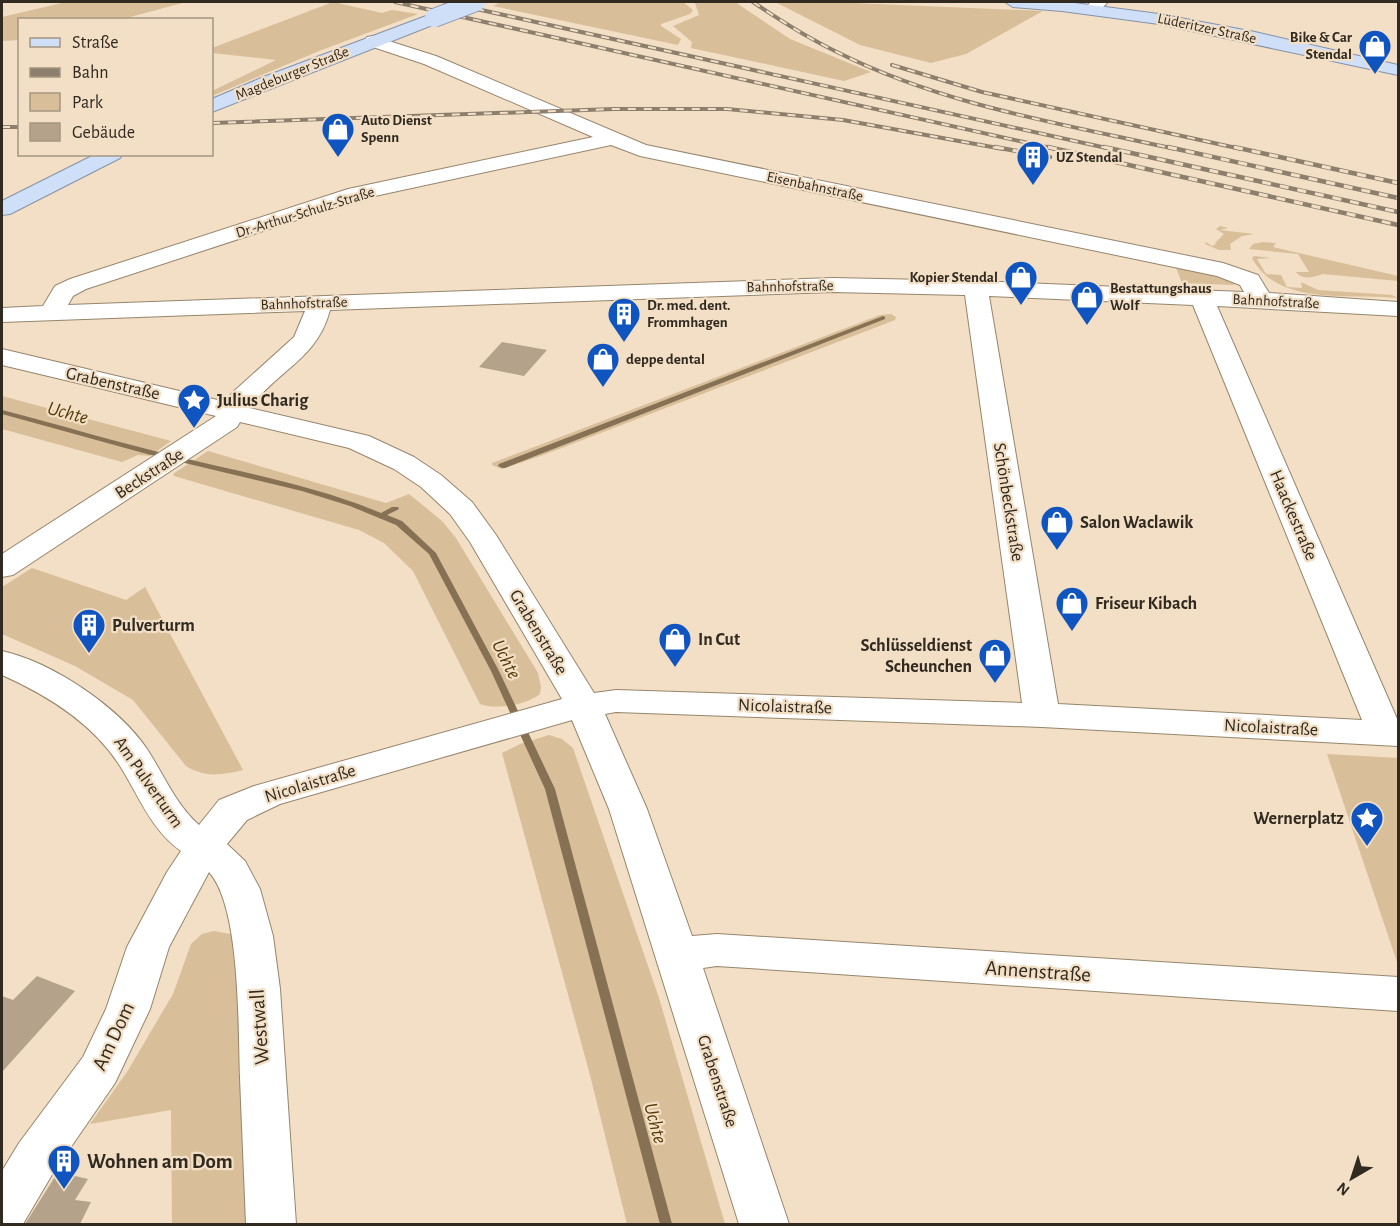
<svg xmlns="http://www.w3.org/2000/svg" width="1400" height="1226" font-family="'Alegreya Sans',sans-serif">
  <rect width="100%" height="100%" fill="#f2dfc5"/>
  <g fill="#d8be99">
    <polygon points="66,2 186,2 123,19 20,20 19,40 2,41 2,17"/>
    <polygon points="333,2 382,13 392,10 418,14 319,51 212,96 212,91 276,60 212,53 212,48"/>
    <polygon points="501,2 683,2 693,10 690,14 661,24 661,26 681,39 678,45 493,6"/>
    <polygon points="735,2 790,39 871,72 844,81 691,48 692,42 673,26 699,15 695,3"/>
    <polygon points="775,2 829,2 1043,11 966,54 931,63 860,45"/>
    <polygon points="1220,226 1228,228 1220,230 1254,234 1242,236 1230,244 1231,250 1219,250 1205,244 1206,242 1212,246 1216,244 1215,243 1224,234 1216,229"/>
    <path d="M1263,242L1276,243L1273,247L1398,276V281L1323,274C1314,277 1303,281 1296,272H1309L1298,254L1249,249L1253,244Z"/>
    <path d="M1254,256L1271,258L1257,259L1266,274L1281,275L1287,287L1302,288L1301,282L1318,290L1392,295L1398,298C1351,293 1278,307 1252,258Z"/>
    <polygon points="1175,265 1212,273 1233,282 1234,285 1182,283"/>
    <polygon points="891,314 896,317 895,320 546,454 502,469 492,465 492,463 880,315"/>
    <polygon points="2,396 171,441 150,456 138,455 122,462 2,429"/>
    <path d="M208,451L386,503L409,494L442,521L456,538L538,673L541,687L540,694C526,705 497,710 480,704L413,571L384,543L359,530L174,476L173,474Z"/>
    <path d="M32,568L126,600L145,587L243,770C222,775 205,778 186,766L133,700L75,666L2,634V587Z"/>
    <polygon points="549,735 562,739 573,748 659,998 725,1224 627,1224 590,1075 502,753 520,744"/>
    <polygon points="1327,754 1398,758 1398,962 1397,962"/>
    <polygon points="214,931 236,935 256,1224 172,1224 171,1110 90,1124 127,1072 173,994 191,944 202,934"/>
  </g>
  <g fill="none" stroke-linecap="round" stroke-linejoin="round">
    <g fill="#867154" fill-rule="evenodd">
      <polygon points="883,316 885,317 885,319 505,468 502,468 498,466 499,464"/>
      <path d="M2,410C61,425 119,443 179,457C246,473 316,486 381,513L392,507H398L399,509L387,515L402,521L436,553L499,671L555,789L672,1224H660L545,789L491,671L429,554L396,525L350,506L302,491L147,454L2,414Z"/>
    </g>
  </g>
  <g fill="#b4a28a">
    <polygon points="502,342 547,350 524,376 479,367"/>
    <polygon points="37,976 75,991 2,1072 2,996 13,1000"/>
    <polygon points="58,1172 88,1179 75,1200 91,1202 80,1224 25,1224"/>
  </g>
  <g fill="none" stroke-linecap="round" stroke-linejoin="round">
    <defs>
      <g id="minor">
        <polygon points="1091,2 1108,2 1099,11 1093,13 1085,8"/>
        <path d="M373,36L436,56L646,145L1223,263L1258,275L1269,293L1398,302V316L1217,306L1398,721V746L1042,727L616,712L605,714L647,809L692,936L717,934L1398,977V1011L717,966L703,968L789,1224H739L609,809L572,720L280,804L247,820L227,844L245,861L260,889L273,936L280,989L296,1224H246C244,1175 242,1126 240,1078C238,1029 241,907 209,872L169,947L150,1009L115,1083L53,1173L23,1224H2V1171L19,1143L83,1057L106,1009L127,947L167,872L181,851C151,830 139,796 120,766C93,723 47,695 2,675V651C52,662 119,707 147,749C164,775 176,805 199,825L219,800L254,786L562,699L470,542L450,514L421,487L394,469L349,448L240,422L237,427L13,575L2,577V554L216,416L2,365V349L226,402L232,393L294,337L305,311L2,322V308L43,306L55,286L70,279L348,189L593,137L424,64L367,45L364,41L367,37ZM611,145L640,156L1217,276L1240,285L1244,292L976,281L833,278L68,305L73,296L86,289L361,199ZM833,292L965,295L1022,703L616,690L594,693L496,535L472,502L441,475L414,457L369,436L250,408C277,370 317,360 330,310ZM989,296L1193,305L1362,720L1058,704Z"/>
      </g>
      <g id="major">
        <polygon points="1005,2 1067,2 1159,14 1255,32 1398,65 1398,75 1159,24 1062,11 1013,7"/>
        <polygon points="434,13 442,18 440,22 212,112 212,99 261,78"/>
        <polygon points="96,154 123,154 120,158 10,214 2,215 2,201"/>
      </g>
    </defs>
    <use href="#minor" stroke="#96856d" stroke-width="2"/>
    <use href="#major" stroke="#8492a9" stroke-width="2"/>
    <use href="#minor" fill="#fff" fill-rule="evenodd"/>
    <use href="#major" fill="#d0dff8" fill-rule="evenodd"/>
    <defs>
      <g id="rail-far1">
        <polyline points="395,2 1055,149"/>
        <polyline points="445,2 1111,149"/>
        <path d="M753,2C781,21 808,38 839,53C943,105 1063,124 1175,149"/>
        <polyline points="892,65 982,92 1241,149"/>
        <polyline points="212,123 614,109 727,109 843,120 1003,149"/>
        <polyline points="2,127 20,127"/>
      </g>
      <g id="rail">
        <polyline points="995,147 1050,157"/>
        <polyline points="1048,147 1398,225"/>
        <polyline points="1104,147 1398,212"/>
        <polyline points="1168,147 1398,198"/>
        <polyline points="1234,147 1398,183"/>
      </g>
    </defs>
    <use href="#rail-far1" stroke="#8c7f6e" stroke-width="4"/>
    <use href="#rail" stroke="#8c7f6e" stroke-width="4.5"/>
    <use href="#rail-far1" stroke="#f2dfc5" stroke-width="2" stroke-dasharray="8" stroke-linecap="butt"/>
    <use href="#rail" stroke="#f2dfc5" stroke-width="3" stroke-dasharray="9" stroke-linecap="butt"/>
    <defs>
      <polyline id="major-bridge" points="434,18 476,2"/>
    </defs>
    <use href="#major-bridge" stroke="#8492a9" stroke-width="20" stroke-linecap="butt"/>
    <use href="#major-bridge" stroke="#d0dff8" stroke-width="18"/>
  </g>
  <defs>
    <symbol id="shop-pin" viewBox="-11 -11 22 30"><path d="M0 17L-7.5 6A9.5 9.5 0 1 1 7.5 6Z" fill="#0f54bf" stroke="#f2dfc5"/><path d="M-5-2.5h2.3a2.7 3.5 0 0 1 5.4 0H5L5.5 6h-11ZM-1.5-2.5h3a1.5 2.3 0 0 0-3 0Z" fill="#fff"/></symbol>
    <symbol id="building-pin" viewBox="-11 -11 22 30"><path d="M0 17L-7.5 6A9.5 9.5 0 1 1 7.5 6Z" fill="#0f54bf" stroke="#f2dfc5"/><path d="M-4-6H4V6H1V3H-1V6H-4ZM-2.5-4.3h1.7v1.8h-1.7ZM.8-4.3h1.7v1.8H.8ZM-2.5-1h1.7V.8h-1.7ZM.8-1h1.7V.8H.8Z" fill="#fff"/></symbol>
    <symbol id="sight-pin" viewBox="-11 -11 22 30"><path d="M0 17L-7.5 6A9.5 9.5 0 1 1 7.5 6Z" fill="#0f54bf" stroke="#f2dfc5"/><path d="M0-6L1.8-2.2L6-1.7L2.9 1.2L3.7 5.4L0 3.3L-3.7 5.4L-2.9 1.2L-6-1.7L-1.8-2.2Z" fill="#fff"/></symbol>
  </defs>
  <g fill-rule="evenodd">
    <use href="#shop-pin" x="1356" y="27" width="38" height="52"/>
    <use href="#shop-pin" x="319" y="110" width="38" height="52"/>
    <use href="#building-pin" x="1014" y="138" width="38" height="52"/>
    <use href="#shop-pin" x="1002" y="258" width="38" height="52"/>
    <use href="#shop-pin" x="1068" y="278" width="38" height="52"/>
    <use href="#building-pin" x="605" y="295" width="38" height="52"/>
    <use href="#shop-pin" x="584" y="340" width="38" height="52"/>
    <use href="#sight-pin" x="175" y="381" width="38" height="52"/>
    <use href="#shop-pin" x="1038" y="503" width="38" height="52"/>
    <use href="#shop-pin" x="1053" y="584" width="38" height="52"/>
    <use href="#building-pin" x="70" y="606" width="38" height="52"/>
    <use href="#shop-pin" x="656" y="620" width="38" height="52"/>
    <use href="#shop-pin" x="976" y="636" width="38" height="52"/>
    <use href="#sight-pin" x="1348" y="799" width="38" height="52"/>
    <use href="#building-pin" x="45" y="1142" width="38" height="52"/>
  </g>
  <g text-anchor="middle" stroke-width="4.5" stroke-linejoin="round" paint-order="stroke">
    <g font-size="15" fill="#312a20" stroke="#f2dfc5">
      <text transform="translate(1207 28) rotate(12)" y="5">Lüderitzer Straße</text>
      <text transform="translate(292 73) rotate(-22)" y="5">Magdeburger Straße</text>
      <text transform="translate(815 186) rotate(12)" y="5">Eisenbahnstraße</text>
      <text transform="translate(305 212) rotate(-17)" y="5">Dr.-Arthur-Schulz-Straße</text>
      <text transform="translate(790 286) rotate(-1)" y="5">Bahnhofstraße</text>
      <text transform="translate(1276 301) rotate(3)" y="5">Bahnhofstraße</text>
      <text transform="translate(304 303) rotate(-2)" y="5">Bahnhofstraße</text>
    </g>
    <g font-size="15" font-weight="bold" fill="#312a20" stroke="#f2dfc5" text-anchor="start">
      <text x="1352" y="42" text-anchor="end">Bike &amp; Car<tspan x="1352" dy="17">Stendal</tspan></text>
      <text x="361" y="125">Auto Dienst<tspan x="361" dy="17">Spenn</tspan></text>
      <text x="1056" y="162">UZ Stendal</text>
      <text x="998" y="282" text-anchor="end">Kopier Stendal</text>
      <text x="1110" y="293">Bestattungshaus<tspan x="1110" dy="17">Wolf</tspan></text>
      <text x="647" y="310">Dr. med. dent.<tspan x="647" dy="17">Frommhagen</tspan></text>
      <text x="626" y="364">deppe dental</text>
    </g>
    <g font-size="18" fill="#312a20" stroke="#f2dfc5">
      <text transform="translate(113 383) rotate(13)" y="6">Grabenstraße</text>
      <text transform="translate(149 473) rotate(-33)" y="6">Beckstraße</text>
      <text transform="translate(1009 502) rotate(81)" y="6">Schönbeckstraße</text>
      <text transform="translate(1294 515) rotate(67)" y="6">Haackestraße</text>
      <text transform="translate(539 632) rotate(59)" y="6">Grabenstraße</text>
      <text transform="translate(785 706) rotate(2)" y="6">Nicolaistraße</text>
      <text transform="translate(1271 727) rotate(3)" y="6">Nicolaistraße</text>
      <text transform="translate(149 782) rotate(55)" y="6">Am Pulverturm</text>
      <text transform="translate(310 783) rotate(-17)" y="6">Nicolaistraße</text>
      <text transform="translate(718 1081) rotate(72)" y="6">Grabenstraße</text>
    </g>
    <g font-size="18" font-weight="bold" fill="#312a20" stroke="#f2dfc5" text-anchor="start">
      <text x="217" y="406">Julius Charig</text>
      <text x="1080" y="528">Salon Waclawik</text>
      <text x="1095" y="609">Friseur Kibach</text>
      <text x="112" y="631">Pulverturm</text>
      <text x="698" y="645">In Cut</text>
      <text x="972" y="651" text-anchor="end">Schlüsseldienst<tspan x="972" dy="21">Scheunchen</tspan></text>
      <text x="1344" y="824" text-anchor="end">Wernerplatz</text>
    </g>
    <g font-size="20" font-style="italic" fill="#553907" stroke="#f2dfc5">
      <text transform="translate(68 412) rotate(15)" y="7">Uchte</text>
      <text transform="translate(507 659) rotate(63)" y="7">Uchte</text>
      <text transform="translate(656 1123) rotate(75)" y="7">Uchte</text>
    </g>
    <g font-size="21" fill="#312a20" stroke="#f2dfc5">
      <text transform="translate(1038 971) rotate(4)" y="7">Annenstraße</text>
      <text transform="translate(259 1027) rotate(-94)" y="7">Westwall</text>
      <text transform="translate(113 1036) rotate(-65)" y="7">Am Dom</text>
    </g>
    <g font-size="21" font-weight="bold" fill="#312a20" stroke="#f2dfc5" text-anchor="start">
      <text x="87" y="1168">Wohnen am Dom</text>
    </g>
  </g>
  <rect width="1400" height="1226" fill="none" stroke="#312a20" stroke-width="6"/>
  <rect x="18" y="18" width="195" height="138" fill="#f2dfc5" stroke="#a59783" stroke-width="1.5"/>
  <rect x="30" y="38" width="30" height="9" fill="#d0dff8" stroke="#a59783" stroke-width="1.5"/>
  <text x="72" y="48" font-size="18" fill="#312a20">Straße</text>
  <rect x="30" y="68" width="30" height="9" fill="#8c7f6e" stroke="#a59783" stroke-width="1.5"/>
  <text x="72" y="78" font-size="18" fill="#312a20">Bahn</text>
  <rect x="30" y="93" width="30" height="18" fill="#d8be99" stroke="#a59783" stroke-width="1.5"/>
  <text x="72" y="108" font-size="18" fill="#312a20">Park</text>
  <rect x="30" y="123" width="30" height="18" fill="#b4a28a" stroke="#a59783" stroke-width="1.5"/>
  <text x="72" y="138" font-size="18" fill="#312a20">Gebäude</text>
  <g transform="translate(1352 1178) rotate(219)" stroke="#f2dfc5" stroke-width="4.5" paint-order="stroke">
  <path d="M0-4.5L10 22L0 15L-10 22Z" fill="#312a20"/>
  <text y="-9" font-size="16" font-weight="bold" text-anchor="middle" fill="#312a20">N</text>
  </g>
</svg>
